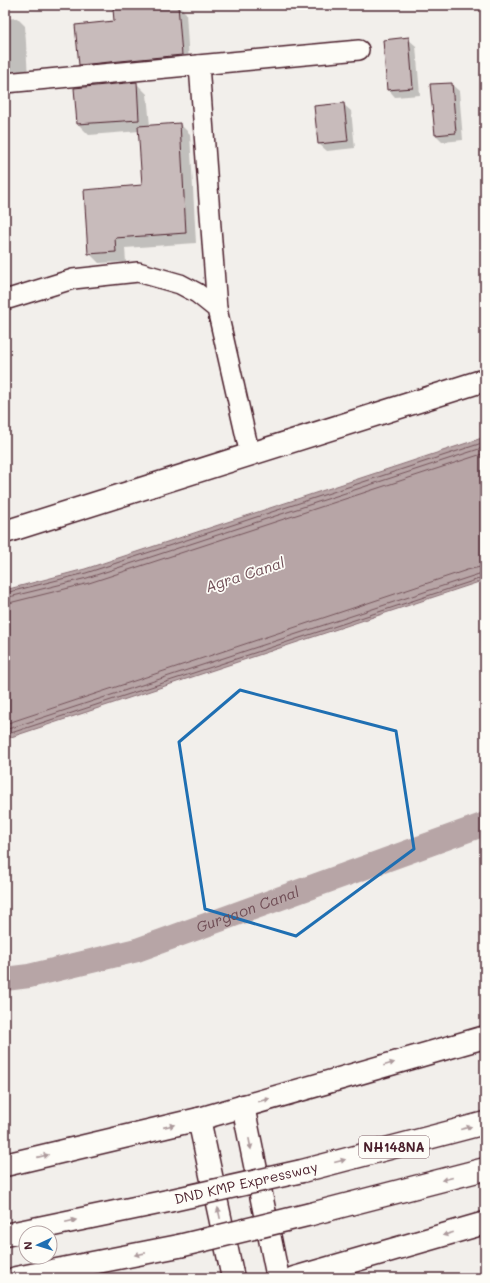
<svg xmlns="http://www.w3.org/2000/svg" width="490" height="1283" font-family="Mali,sans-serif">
  <rect width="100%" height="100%" fill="#f2efeb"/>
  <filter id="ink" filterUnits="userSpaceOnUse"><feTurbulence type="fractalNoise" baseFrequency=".025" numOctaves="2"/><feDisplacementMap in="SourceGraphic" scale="8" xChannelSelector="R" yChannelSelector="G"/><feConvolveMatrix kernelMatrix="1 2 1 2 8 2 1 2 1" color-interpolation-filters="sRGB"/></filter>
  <g filter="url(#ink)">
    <polygon fill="#b7a5a6" stroke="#8b6f75" points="485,437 485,580 5,739 5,590 85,569"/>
    <g fill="#0003">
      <polygon points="178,5 186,13 189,63 88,72 80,65 115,22"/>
      <polygon points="17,18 25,26 28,78 5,83 5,19"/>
      <polygon points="408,39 416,46 420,95 395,97 388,89"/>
      <polygon points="136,83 147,94 150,126 180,124 190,134 196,243 125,248 126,262 99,263 89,253 143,186 140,131 89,135 78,124"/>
      <polygon points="451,84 459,91 463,140 443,142 436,135"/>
      <polygon points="343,104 351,111 355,148 327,151 319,144"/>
    </g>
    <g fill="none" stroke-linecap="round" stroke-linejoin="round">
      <g stroke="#76555c" stroke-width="1">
        <polyline points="5,593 86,573 485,442"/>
        <polyline points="5,598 87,578 485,447"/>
        <polyline points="5,604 89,583 485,453"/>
        <polyline points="5,724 467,570 485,566"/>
        <polyline points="5,730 485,572"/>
        <polyline points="5,735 485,577"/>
      </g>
      <path stroke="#b7a5a6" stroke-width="24" id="s1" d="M5,979L29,976L137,950L485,824"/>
    </g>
    <g fill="#c8bbbb" stroke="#4a1f2b">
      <polygon points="166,5 178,5 182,55 79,65 75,25 114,21 113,9"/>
      <polygon points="409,37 413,88 387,90 383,40"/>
      <polygon points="137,82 139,120 77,124 74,88"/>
      <polygon points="452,83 456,133 435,135 430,84"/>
      <polygon points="344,103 348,141 318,144 314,106"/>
      <polygon points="180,123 186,233 115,238 116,252 88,254 84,190 142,185 138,126"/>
    </g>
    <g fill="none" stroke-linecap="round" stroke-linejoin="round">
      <defs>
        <g id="street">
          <polyline points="199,65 217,309"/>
          <polyline points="5,83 359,50"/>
          <polyline points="5,300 73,279 138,272 180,284 197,293 217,309 250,455"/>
        </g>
        <g id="secondary">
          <polyline points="5,532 485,380"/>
          <polyline points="243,1106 278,1278"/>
          <polyline points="199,1119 233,1278"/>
          <polyline points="5,1165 199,1119 485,1037"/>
          <polyline points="294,1278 485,1223"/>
        </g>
        <g id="highway">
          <polyline points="302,1171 485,1123"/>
          <polyline points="311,1214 485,1169"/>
          <polyline points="5,1235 168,1201"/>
          <polyline points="16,1278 179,1246"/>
        </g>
      </defs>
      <use href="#street" stroke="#4a1f2b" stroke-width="22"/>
      <use href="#secondary" stroke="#4a1f2b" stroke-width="25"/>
      <use href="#highway" stroke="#4a1f2b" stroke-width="25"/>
      <use href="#street" stroke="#fdfcf7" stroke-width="19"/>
      <use href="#secondary" stroke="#fdfcf7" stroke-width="22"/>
      <use href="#highway" stroke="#fdfcf7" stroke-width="22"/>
      <defs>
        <g id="highway-bridge">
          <polyline points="168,1201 302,1171"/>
          <polyline points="179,1246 311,1214"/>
        </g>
      </defs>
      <use href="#highway-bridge" stroke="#4a1f2b" stroke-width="25" stroke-linecap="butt"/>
      <use href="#highway-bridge" stroke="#fdfcf7" stroke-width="22"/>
    </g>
    <defs><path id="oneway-solid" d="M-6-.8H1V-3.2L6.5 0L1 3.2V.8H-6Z"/></defs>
    <g fill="#ac999b">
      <use href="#oneway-solid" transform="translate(389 1064) rotate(-16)"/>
      <use href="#oneway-solid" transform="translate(264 1100) rotate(-16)"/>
      <use href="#oneway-solid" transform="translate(169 1126) rotate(-13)"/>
      <use href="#oneway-solid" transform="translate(466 1128) rotate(-15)"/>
      <use href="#oneway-solid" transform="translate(250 1144) rotate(79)"/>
      <use href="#oneway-solid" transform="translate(43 1156) rotate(-13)"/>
      <use href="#oneway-solid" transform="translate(340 1161) rotate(-15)"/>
      <use href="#oneway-solid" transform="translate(447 1179) rotate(166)"/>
      <use href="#oneway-solid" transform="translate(219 1213) rotate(-102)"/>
      <use href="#oneway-solid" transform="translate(71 1221) rotate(-12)"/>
      <use href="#oneway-solid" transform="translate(448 1234) rotate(164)"/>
      <use href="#oneway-solid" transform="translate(140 1254) rotate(169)"/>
    </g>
  </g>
  <path fill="none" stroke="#1f6fb2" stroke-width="3" stroke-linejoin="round" d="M240,690L396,731L414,849L296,936L205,909L179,742Z"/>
  <g text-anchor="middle" stroke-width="3.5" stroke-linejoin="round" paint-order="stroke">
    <rect fill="#fdfcf7" stroke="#806168" stroke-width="1" x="359" y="1136" width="70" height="22" rx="3"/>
    <g font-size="13" font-weight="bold" fill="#4a1f2b">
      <text x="394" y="1152">NH148NA</text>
    </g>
    <g font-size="14" fill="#4a1f2b" stroke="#fdfcf7">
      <text transform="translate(246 1183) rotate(-13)" y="5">DND KMP Expressway</text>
    </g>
    <g font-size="15" font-style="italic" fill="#704e56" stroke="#fdfcf7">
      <text transform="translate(245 575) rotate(-18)" y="5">Agra Canal</text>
      <text dy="5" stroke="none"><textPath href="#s1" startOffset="253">Gurgaon Canal</textPath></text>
    </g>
  </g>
  <rect width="490" height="1283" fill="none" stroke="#fdfcf7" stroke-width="20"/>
  <rect x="10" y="10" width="470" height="1263" fill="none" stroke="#4a1f2b" stroke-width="1.5" filter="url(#ink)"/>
  <g transform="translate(38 1245) rotate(266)"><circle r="19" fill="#fdfcf7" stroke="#b5a4a5"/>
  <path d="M0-3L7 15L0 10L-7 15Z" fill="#1f6fb2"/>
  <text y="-6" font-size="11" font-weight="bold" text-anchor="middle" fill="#4a1f2b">N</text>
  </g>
</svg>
